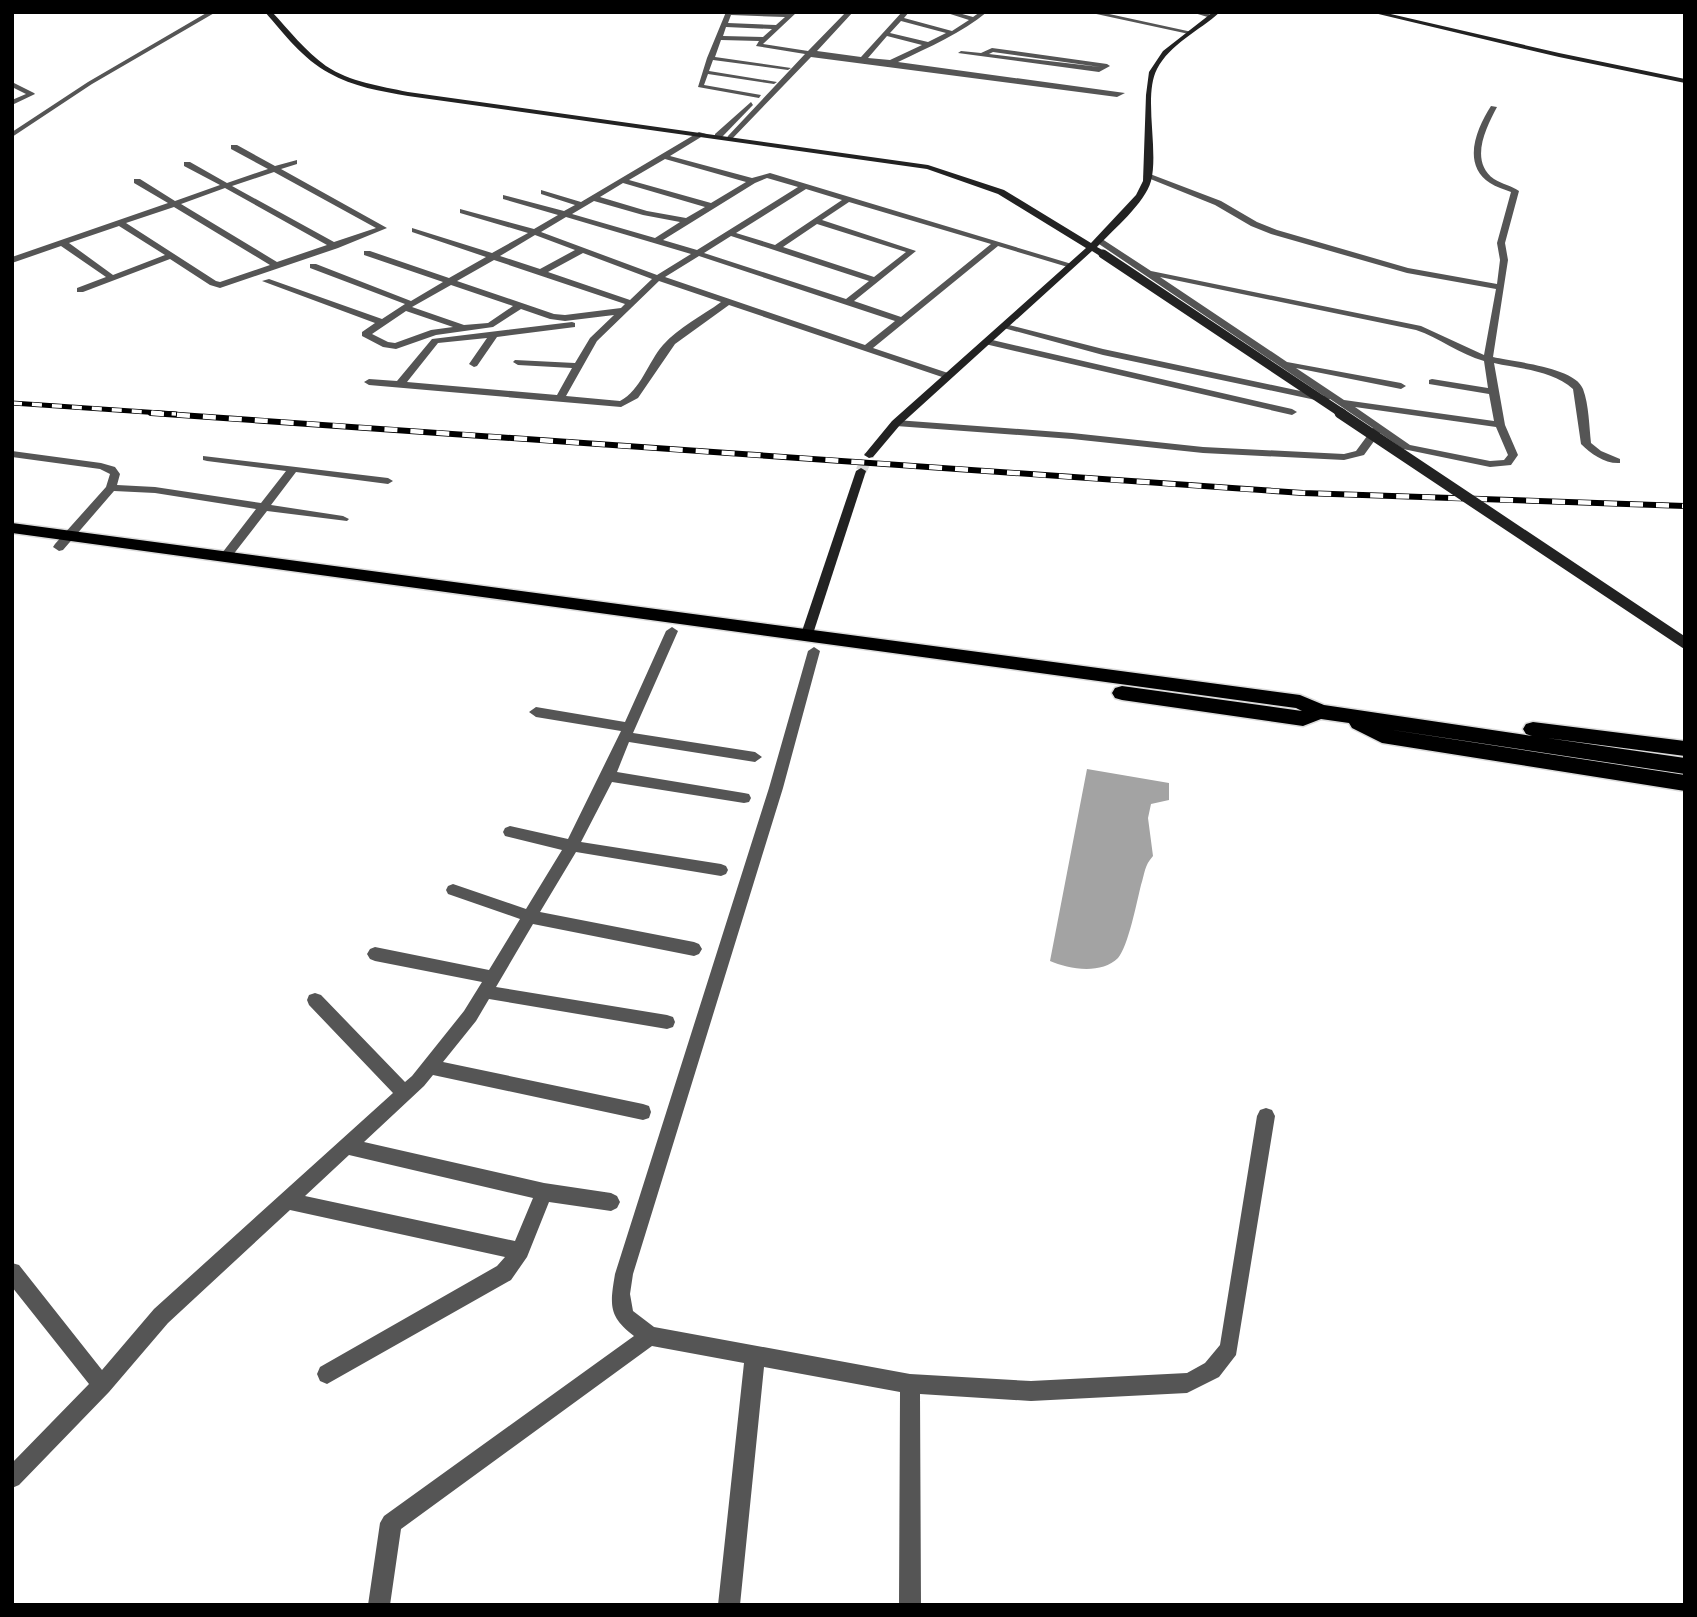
<svg xmlns="http://www.w3.org/2000/svg" width="1697" height="1617" font-family="'Nunito Sans',sans-serif">
  <rect width="100%" height="100%" fill="#fff"/>
  <path fill="#a3a3a3" d="M1087,769L1169,783V800L1151,804L1148,818L1153,856C1144,866 1145,873 1141,885C1137,901 1128,947 1118,958C1101,975 1068,969 1050,961Z"/>
  <g fill="none" stroke-linecap="round" stroke-linejoin="round">
    <polyline stroke="#d9d9d9" stroke-width="11" stroke-dasharray="11 6" stroke-linecap="butt" points="861,471 869,455"/>
    <defs>
      <polygon id="highway" points="12,523 1300,695 1324,705 1532,736 1526,734 1523,729 1526,724 1533,722 1685,741 1685,756 1547,738 1685,758 1685,774 1386,729 1685,775 1685,791 1382,743 1352,728 1349,723 1321,719 1303,726 1122,700 1115,698 1112,693 1115,688 1122,686 1302,711 1296,708 12,533"/>
    </defs>
    <use href="#highway" stroke="#dbdbdb" stroke-width="3"/>
    <g fill="#555" fill-rule="evenodd">
      <polygon points="208,12 216,12 92,84 12,137 12,132 88,82"/>
      <path d="M726,12H797L763,44L808,51L846,12H853L817,51L861,57L902,12H909L904,18L952,31L969,20L944,12H955L973,17L980,12H987C962,33 929,47 898,62L1125,93L1117,97L811,57L731,140L727,138L728,136L805,54L756,46L759,41L721,40L715,57L791,68L788,70L713,60L709,71L777,82L774,84L708,74L704,85L761,95L759,98L698,87L707,58ZM731,15L785,17L776,25L728,23ZM901,21L946,33L928,42L890,33ZM726,27L772,29L763,37L723,36ZM887,36L922,45L890,60L868,58Z"/>
      <polygon points="1087,12 1100,12 1192,32 1189,34"/>
      <polygon points="1191,12 1203,12 1214,16 1211,18"/>
      <path d="M992,48L1107,64L1110,66L1099,72L958,53L961,51L981,53ZM993,52L1100,67L989,54Z"/>
      <polygon points="12,82 34,93 35,94 12,105 12,100 26,94 12,87"/>
      <polygon points="751,102 753,105 721,138 715,138 715,134"/>
      <path d="M1491,106L1497,107C1486,128 1469,161 1494,179C1502,184 1512,186 1519,191L1505,243L1508,260L1493,357C1514,362 1575,367 1583,389C1589,405 1589,426 1591,443L1601,451L1620,459V463C1605,464 1591,454 1581,444L1573,389C1552,370 1520,369 1494,363L1505,425L1518,455L1511,465L1490,467L1403,449L1380,433L1364,455L1344,460L1203,453L1072,439L896,426L891,423L896,420L1072,433L1203,447L1344,454L1356,451L1373,428L1330,399L1325,402L1103,355L1000,327L1005,324L1103,349L1324,396L1096,242V238L1099,237L1151,271L1421,326L1484,355L1496,289L1407,273L1271,234L1251,226L1215,205L1143,176L1150,174L1221,201L1257,222L1277,230L1408,268L1497,284L1500,260L1497,243L1511,192C1504,189 1496,187 1490,183C1461,164 1477,128 1491,106ZM1160,277L1416,330C1440,338 1459,354 1484,361L1488,388L1432,379L1429,380V384L1489,394L1494,421L1344,400L1296,368L1401,389L1406,386L1401,383L1287,362ZM1355,407L1496,427L1508,455L1504,460L1490,461L1410,445Z"/>
      <path d="M699,132L706,134L670,156L752,178L770,173L1075,265L1071,268L998,246L873,348L951,374V378H945L729,305L675,344L638,398L621,407L369,385L364,382L369,379L397,381L432,339L572,322L575,323V327L497,337L477,366L474,367L469,364L487,338L438,343L407,382L557,395L572,368L518,365L513,362L515,360L575,363L590,338L614,315L565,321L550,319L521,309L493,327L436,335L396,349L383,347L362,336V332L375,323L262,281L269,279L382,319L405,304L310,268V264H316L411,301L443,282L364,255V251H370L449,278L486,257L412,232V228L492,253L528,233L460,213V209L534,229L558,215L503,199V195L564,211L575,205L541,194V190L581,202ZM665,159L746,182L711,203L629,180ZM767,178L798,187L697,250L663,240L755,183ZM623,183L705,207L686,218L647,211L600,197ZM806,189L842,200L775,245L736,233ZM594,201L643,215L680,222L655,238L572,214ZM849,202L991,244L901,317L854,301L916,251L822,220ZM566,217L691,254L657,275L541,232ZM817,224L906,252L874,277L783,247ZM535,235L575,250L540,269L500,256ZM731,236L869,281L846,299L704,253ZM583,253L652,279L630,300L548,272ZM699,256L895,321L865,345L665,277ZM494,260L625,304L621,308L565,315L554,314L457,281ZM659,281L721,302C702,316 679,327 663,345C648,362 641,390 620,401L566,396L597,341ZM451,285L513,306L488,323L464,325L412,307ZM406,311L453,327L431,330L395,343L388,342L372,334Z"/>
      <path d="M231,145H237L275,166L297,160V164L281,169L387,228L338,248L220,288L210,285L170,259L83,292H77V288L106,277L61,246L12,263V257L168,203L134,183V179H140L175,201L220,185L184,166V162H190L227,183L268,169L231,149ZM274,172L376,228L334,242L232,186ZM225,188L327,245L277,262L181,204ZM174,207L270,265L220,282L216,281L126,223ZM119,226L165,255L113,275L69,243Z"/>
      <polygon points="988,339 1292,409 1297,412 1292,415 985,344 983,342"/>
      <polygon points="12,451 101,463 115,467 120,474 117,485 155,487 261,503 286,471 207,461 203,460 203,456 388,478 393,481 388,484 296,472 271,505 343,516 349,519 347,521 267,511 229,560 225,561 219,557 256,509 155,493 114,491 63,550 59,551 53,547 55,544 106,487 110,474 100,469 12,457"/>
      <path d="M672,627L678,631L633,733L755,752L762,757L755,762L629,742L617,772L744,793L749,794L751,798L749,802L744,803L612,782L581,842L721,864L726,866L728,870L726,874L721,876L576,852L540,912L694,942L699,944L702,949L699,954L694,956L533,924L496,987L667,1015L673,1017L675,1022L673,1027L667,1029L489,999L476,1021L443,1062L643,1104L649,1106L651,1112L649,1118L643,1120L433,1075L424,1086L364,1142L544,1183L611,1193L617,1196L620,1202L617,1208L611,1211L549,1202L527,1257L511,1280L327,1384L320,1381L317,1374L320,1367L497,1266L505,1257L290,1210L168,1323L109,1392L19,1485L12,1488V1463L89,1384L12,1287V1263L19,1265L102,1370L154,1309L393,1093L309,1005L307,1000L309,995L315,993L321,995L405,1082L412,1076L464,1011L482,982L375,961L370,959L367,954L370,949L375,947L489,970L520,919L448,894L446,890L448,886L453,884L526,909L562,850L505,836L503,832L505,828L510,826L568,839L621,731L536,717L529,712L536,707L625,722L666,631ZM349,1155L533,1198L515,1241L305,1196Z"/>
      <path d="M814,647L820,651L783,788L633,1274L630,1294L633,1311L654,1327L910,1374L1031,1381L1187,1373L1205,1363L1220,1345L1257,1116L1260,1110L1266,1108L1272,1110L1275,1116L1236,1355L1219,1377L1187,1393L1031,1401L920,1394L921,1605H899L900,1392L764,1367L740,1605H718L744,1363L652,1346L401,1529L390,1605H368L380,1523L384,1516L634,1336C608,1316 610,1305 615,1274L769,788L808,651Z"/>
    </g>
    <g fill="#222" fill-rule="evenodd">
      <path d="M265,12H272C289,30 305,51 326,66C350,82 380,86 408,92L928,165L1004,190L1091,243L1136,195L1143,181L1146,95L1149,72L1163,51L1213,12H1220C1199,31 1170,44 1157,69C1143,96 1159,150 1151,181C1145,203 1113,230 1097,247L1106,252V256H1100L1092,251L900,425L873,457L869,458L864,455L892,421L1086,248L998,194L927,169L408,96C381,91 353,87 329,73C303,59 284,34 265,12Z"/>
      <polygon points="1370,12 1382,12 1559,53 1685,79 1685,83 1559,57"/>
      <polygon points="861,468 866,471 812,637 810,640 802,640 800,637 856,471"/>
    </g>
    <use href="#highway" fill="#000" fill-rule="evenodd"/>
    <defs>
      <polyline id="rail-far1" points="12,403 176,414"/>
      <polyline id="rail" points="151,413 1303,493 1685,506"/>
    </defs>
    <use href="#rail-far1" stroke="#000" stroke-width="5"/>
    <use href="#rail" stroke="#000" stroke-width="6"/>
    <use href="#rail-far1" stroke="#fff" stroke-width="3.5" stroke-dasharray="10" stroke-linecap="butt"/>
    <use href="#rail" stroke="#fff" stroke-width="4.5" stroke-dasharray="13" stroke-linecap="butt"/>
    <polyline stroke="#222" stroke-width="9" points="1103,254 1343,414"/>
    <polyline stroke="#222" stroke-width="11" points="1340,413 1685,643"/>
  </g>
  <rect width="1697" height="1617" fill="none" stroke="#000000" stroke-width="28"/>
</svg>
